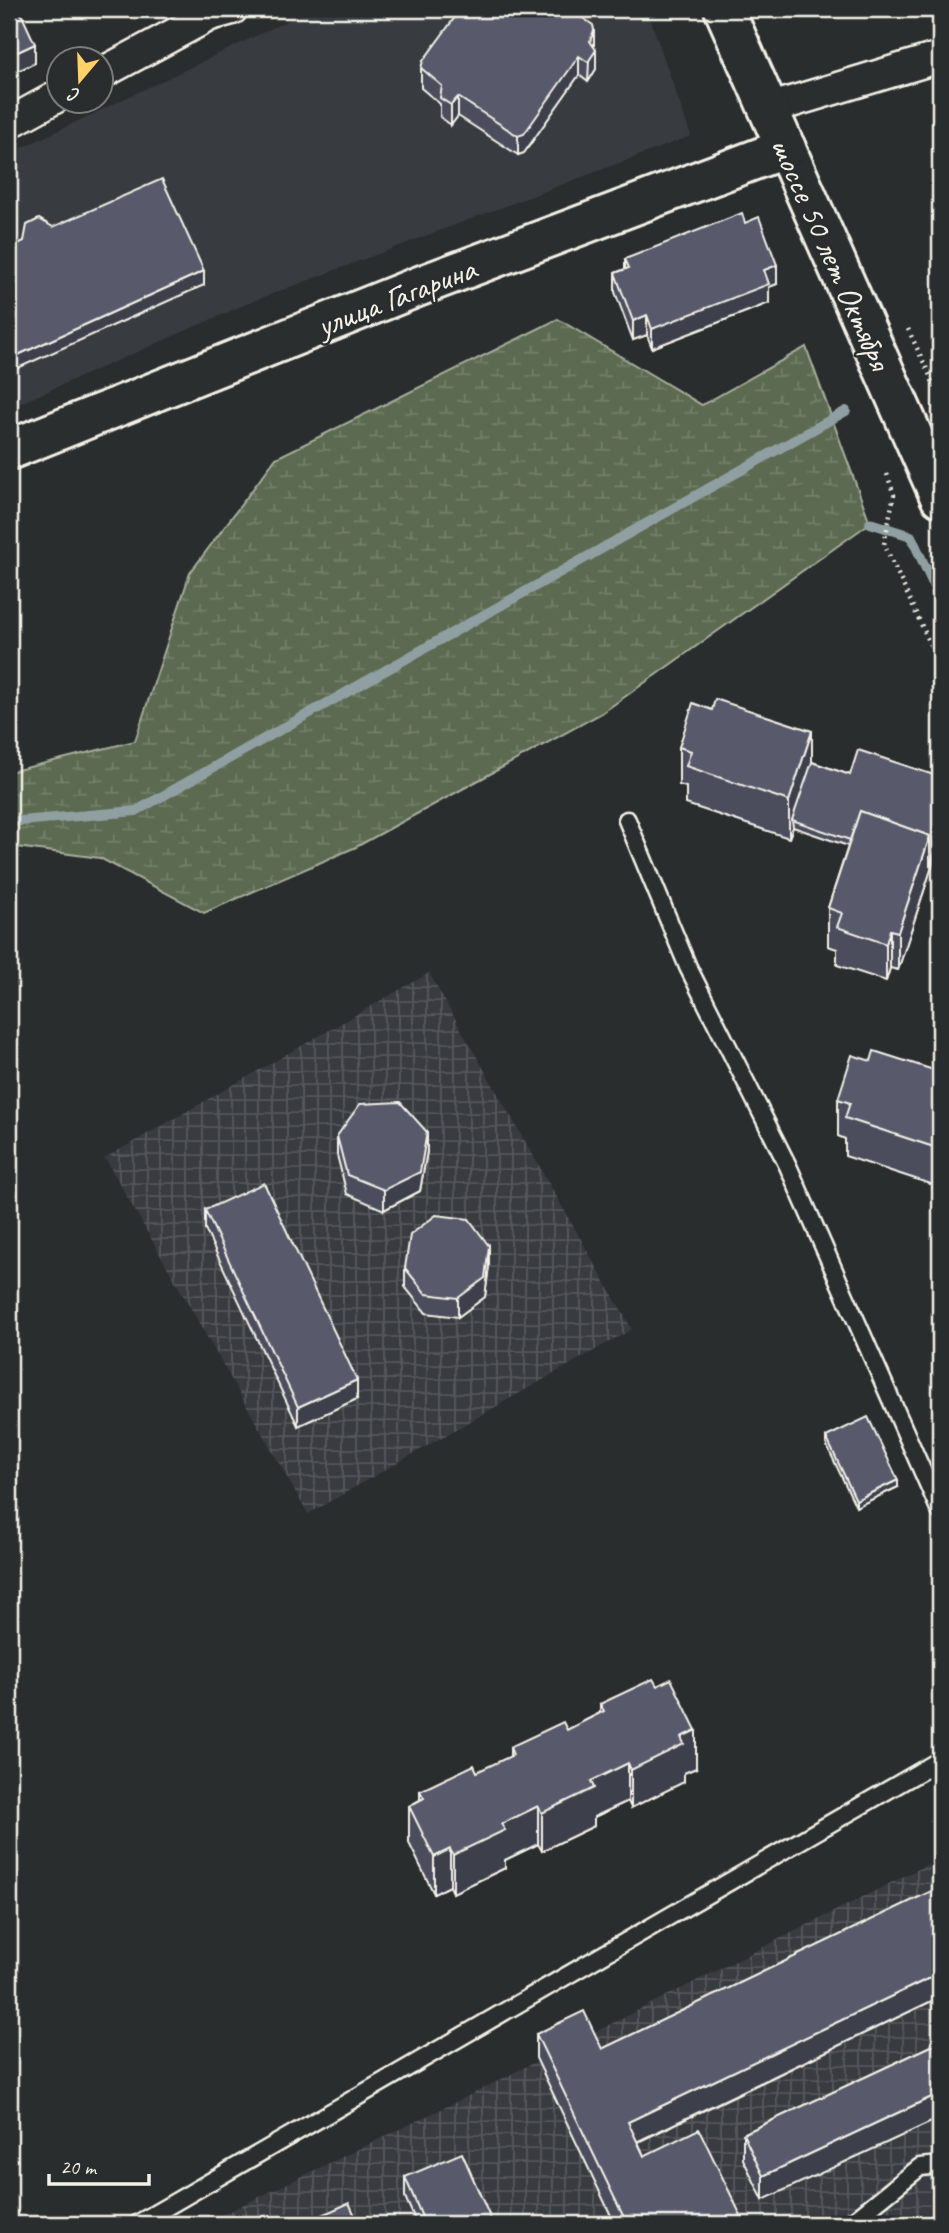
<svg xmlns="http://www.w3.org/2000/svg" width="949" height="2233" font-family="Caveat,sans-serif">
  <defs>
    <pattern id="industrial-grid" width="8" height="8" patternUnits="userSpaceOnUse" patternTransform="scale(1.75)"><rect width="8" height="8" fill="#383a41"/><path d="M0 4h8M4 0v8" fill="none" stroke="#55575c"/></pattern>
    <pattern id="wetland-marsh" width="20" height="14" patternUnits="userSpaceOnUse" patternTransform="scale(1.75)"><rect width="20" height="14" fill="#5c6a51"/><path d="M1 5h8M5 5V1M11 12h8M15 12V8" fill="none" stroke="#74806a"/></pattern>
  </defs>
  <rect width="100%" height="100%" fill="#2a2d2e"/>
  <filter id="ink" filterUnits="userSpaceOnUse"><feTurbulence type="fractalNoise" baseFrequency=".0143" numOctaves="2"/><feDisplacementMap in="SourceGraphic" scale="14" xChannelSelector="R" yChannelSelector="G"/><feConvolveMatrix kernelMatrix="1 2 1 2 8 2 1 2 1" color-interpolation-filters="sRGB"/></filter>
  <g filter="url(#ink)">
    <polygon fill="#383a41" points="312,9 647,9 691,136 256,300 9,408 9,154"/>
    <g fill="url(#industrial-grid)">
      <polygon points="429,973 632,1329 308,1514 105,1158"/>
      <polygon points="940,1858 940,2224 203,2224 456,2102"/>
    </g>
    <polygon fill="url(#wetland-marsh)" stroke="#a8ae9c" stroke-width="2" points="558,319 702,405 806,347 870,523 602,713 356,847 204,913 100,858 9,846 9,772 135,741 190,573 276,458"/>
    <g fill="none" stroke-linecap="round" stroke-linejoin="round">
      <g stroke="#90a0a2" stroke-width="10">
        <polyline points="870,523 911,536 940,599"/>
        <polyline points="9,822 136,811 846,411"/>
      </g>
      <defs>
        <g id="service">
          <polyline points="627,820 688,967 788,1166 940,1511"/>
          <polyline points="137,2224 940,1760"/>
          <polyline points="849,2224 920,2167 940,2165"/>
        </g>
        <g id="minor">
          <polyline points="102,73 210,15 232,9"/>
          <polyline points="768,109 940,57"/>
          <polyline points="9,123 60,95"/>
        </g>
        <g id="tertiary">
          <polyline points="724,9 940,497"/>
          <polyline points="9,450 417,287 786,148"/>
        </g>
      </defs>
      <use href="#service" stroke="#f4f1e8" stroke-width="21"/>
      <use href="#minor" stroke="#f4f1e8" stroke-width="35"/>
      <use href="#tertiary" stroke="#f4f1e8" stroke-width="44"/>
      <g stroke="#f4f1e8" stroke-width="4.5" stroke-dasharray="2 5" stroke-linecap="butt">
        <polyline points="908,329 940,397"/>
        <polyline points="887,474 894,495 884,544 940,665"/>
      </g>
      <use href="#service" stroke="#2a2d2e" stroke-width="16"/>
      <use href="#minor" stroke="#2a2d2e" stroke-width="30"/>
      <use href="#tertiary" stroke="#2a2d2e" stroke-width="38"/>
    </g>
    <g fill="#4c4d5d" stroke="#f4f1e8" stroke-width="2">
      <polygon points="594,47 596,69 588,82 579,75 524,153 518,155 458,116 451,125 440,117 440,104 421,88 421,68"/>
      <polygon points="745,223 777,284 769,287 769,303 652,348 647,335 633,340 615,292 615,273 625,269 625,259"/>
      <polygon points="712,710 812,762 850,775 940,777 940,842 898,970 890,968 886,981 837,965 837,949 828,946 828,908 848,846 793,827 789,838 686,804 686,787 679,785 679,747"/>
      <polygon points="871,1061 940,1072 940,1187 845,1156 845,1139 838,1136 838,1099"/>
      <polygon points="337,1136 427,1151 420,1191 384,1210 347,1194 337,1155"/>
      <polygon points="205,1210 357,1399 298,1426 205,1229"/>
      <polygon points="489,1265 485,1297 458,1317 426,1313 405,1287 405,1268"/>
      <polygon points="826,1437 898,1487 856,1507 826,1444"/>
      <polygon points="600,1704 696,1768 684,1773 684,1782 631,1808 628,1801 594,1817 594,1826 542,1851 538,1844 505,1860 505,1868 453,1893 450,1886 434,1894 409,1843 409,1806 420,1800 420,1791 477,1772 510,1757 510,1747 567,1730 600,1713"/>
      <polygon points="940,1887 940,1997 638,2142 644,2156 745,2224 615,2224 536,2058 536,2034 602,2049"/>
      <polygon points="940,2042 763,2200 743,2159 743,2134"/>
      <polygon points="405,2177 493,2224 417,2224 405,2197"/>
    </g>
    <g fill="#3e3f4c" stroke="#f4f1e8" stroke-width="2">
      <polygon points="594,30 594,50 596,50 596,69 588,82 590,41"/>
      <polygon points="35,44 35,63 9,75 9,56"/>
      <polygon points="579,56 579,75 524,153 518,155 518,136"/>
      <polygon points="458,97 458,116 451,125 451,105"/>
      <polygon points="777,265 777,284 769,287 769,303 652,348 652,329 764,270"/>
      <polygon points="204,271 204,285 9,372 9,359"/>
      <polygon points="647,315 647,335 633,340 633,321"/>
      <polygon points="812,731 812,769 792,820 793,827 789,838 789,801"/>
      <polygon points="940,835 940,842 898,970 898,932 930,836"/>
      <polygon points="890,930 890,968 886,981 886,944"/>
      <polygon points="427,1132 427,1151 420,1191 384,1210 384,1190"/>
      <polygon points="489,1246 489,1265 485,1297 458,1317 458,1298"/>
      <polygon points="357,1380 357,1399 298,1426 298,1407"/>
      <polygon points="898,1480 898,1487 856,1507 856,1500"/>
      <polygon points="696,1730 696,1768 684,1773 684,1782 631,1808 631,1770 681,1737"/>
      <polygon points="628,1763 628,1801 594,1817 594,1826 542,1851 542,1813 591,1781"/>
      <polygon points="538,1806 538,1844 505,1860 505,1868 453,1893 453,1855 501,1824"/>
      <polygon points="450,1849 450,1886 434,1894 434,1857"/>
      <polygon points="940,1973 940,1997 628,2146 628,2122"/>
      <polygon points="940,2093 940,2118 763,2200 763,2176"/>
    </g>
    <g fill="#585a6c" stroke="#f4f1e8" stroke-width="2">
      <polygon points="9,9 19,9 35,44 9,56"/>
      <polygon points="461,9 570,9 593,25 594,30 590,41 596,50 588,62 579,56 524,134 518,136 458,97 451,105 440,98 442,86 421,68 423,61"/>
      <polygon points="162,179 204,271 9,359 9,248 24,241 27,225 39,219 53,227"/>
      <polygon points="742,213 745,223 759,217 777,265 764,270 769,284 652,329 647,315 633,321 615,273 629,268 625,259"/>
      <polygon points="715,699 812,731 789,801 686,766 691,751 679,747 693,703 712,710"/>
      <polygon points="858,750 940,777 940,835 930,867 930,836 860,811 850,840 792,820 812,762 850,775"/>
      <polygon points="860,811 930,836 898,932 890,930 886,944 837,927 842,913 828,908"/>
      <polygon points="874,1051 940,1072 940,1149 845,1118 850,1103 838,1099 852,1055 871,1061"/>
      <polygon points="400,1102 427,1132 420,1172 384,1190 347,1175 337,1136 360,1104"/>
      <polygon points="264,1183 357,1380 298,1407 205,1210"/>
      <polygon points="436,1215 469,1219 489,1246 485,1278 458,1298 426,1294 405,1268 410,1235"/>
      <polygon points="868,1417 898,1480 856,1500 826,1437"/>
      <polygon points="653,1679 657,1686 671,1679 696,1730 681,1737 684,1744 631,1770 628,1763 591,1781 594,1788 542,1813 538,1806 501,1824 505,1830 453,1855 450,1849 434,1857 409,1806 424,1798 420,1791 474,1765 477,1772 513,1755 510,1747 563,1722 567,1730 604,1711 600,1704"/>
      <polygon points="940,1887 940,1973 628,2122 644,2156 699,2129 745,2224 627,2224 536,2034 584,2011 602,2049"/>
      <polygon points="940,2042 940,2093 763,2176 743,2134"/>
      <polygon points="462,2153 493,2224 425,2224 405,2177"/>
      <polygon points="349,2203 359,2224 302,2224"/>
    </g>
  </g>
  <g text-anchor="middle" stroke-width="5" stroke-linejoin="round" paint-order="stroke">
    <g font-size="33" fill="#f4f1e8" stroke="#2a2d2e">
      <text transform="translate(832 253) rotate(66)" y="12">шоссе 50 лет Октября</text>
      <text transform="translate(396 296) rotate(-21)" y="12">улица Гагарина</text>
    </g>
  </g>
  <rect width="949" height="2233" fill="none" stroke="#2a2d2e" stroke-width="35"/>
  <rect x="18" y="18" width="914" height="2198" fill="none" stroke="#f4f1e8" stroke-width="2.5" filter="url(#ink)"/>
  <g transform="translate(80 80) rotate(199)"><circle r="33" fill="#2a2d2e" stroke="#7b7b78" stroke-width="2"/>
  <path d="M0-5L12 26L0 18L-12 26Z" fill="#ffd166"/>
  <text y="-10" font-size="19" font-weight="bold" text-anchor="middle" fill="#f4f1e8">С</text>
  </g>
  <path d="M49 2174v10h100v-10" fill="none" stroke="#f4f1e8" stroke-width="3.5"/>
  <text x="60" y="2174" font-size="21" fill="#f4f1e8" stroke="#2a2d2e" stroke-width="5" paint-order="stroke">20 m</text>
</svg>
